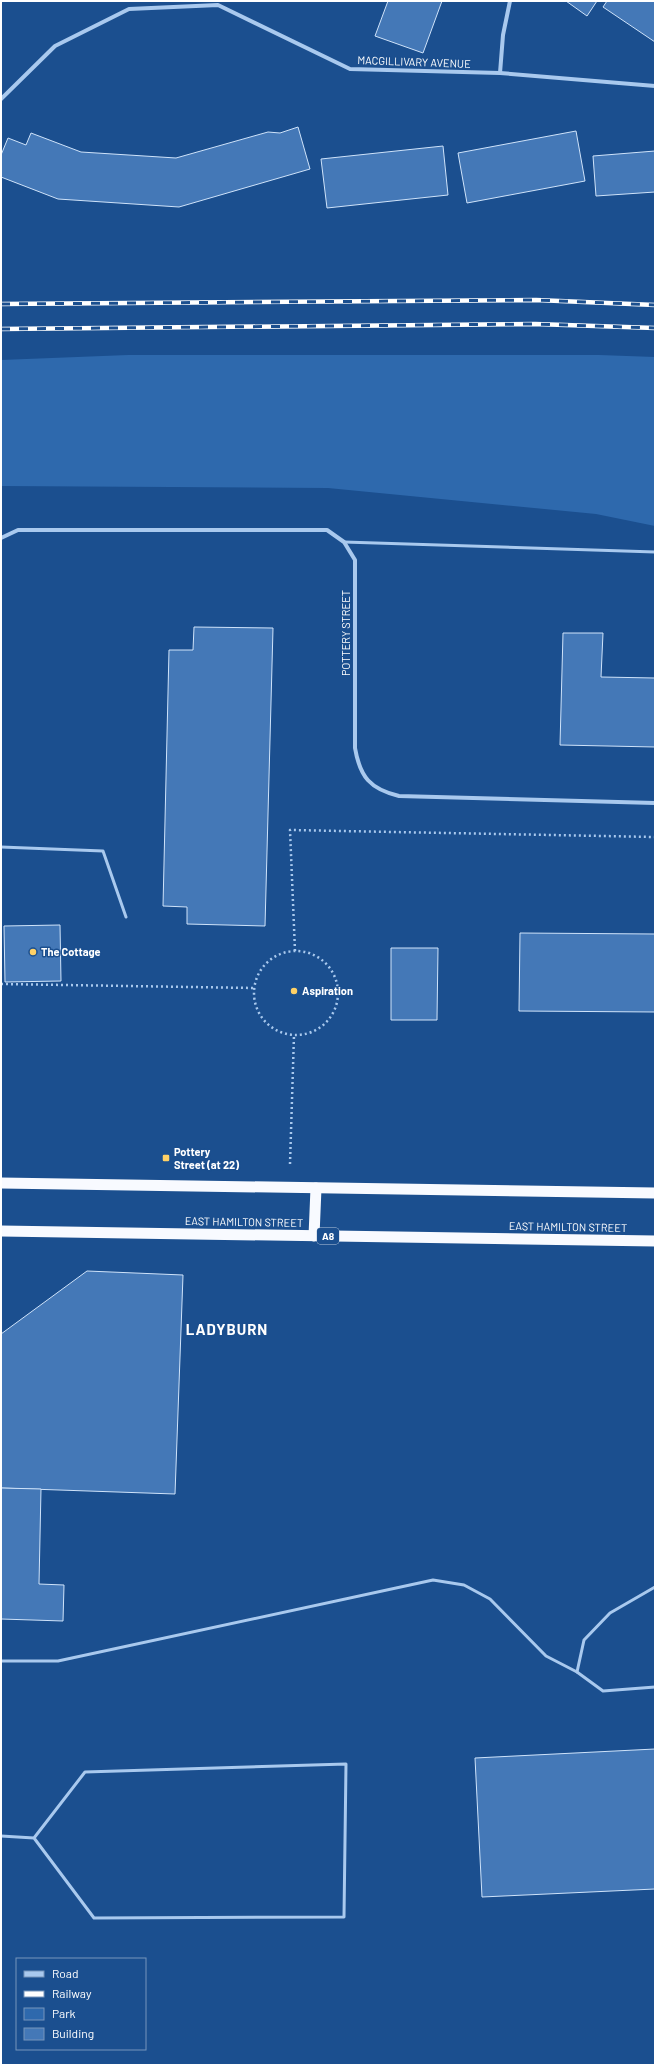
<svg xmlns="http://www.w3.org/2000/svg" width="656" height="2066" font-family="Barlow,sans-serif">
  <rect width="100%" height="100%" fill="#1b4f8f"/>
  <polygon fill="#2e69ad" points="128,355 599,355 655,357 655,526 596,514 328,488 1,486 1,360"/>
  <g fill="#4478b7" stroke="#cfe3fa">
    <polygon points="388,1 442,1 423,53 375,36"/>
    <polygon points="566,1 597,1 587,16"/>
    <polygon points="607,1 655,1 655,42 603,7"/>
    <polygon points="298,127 310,169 179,207 58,199 1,177 1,155 8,138 26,145 31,133 81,152 176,158 268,132 280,133"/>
    <polygon points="576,131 585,181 467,203 458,153"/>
    <polygon points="443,146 448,195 327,208 321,159"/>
    <polygon points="655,151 655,192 596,196 593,156"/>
    <polygon points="194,627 273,628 265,926 187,924 187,907 163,906 169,650 193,650"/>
    <polygon points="563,633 603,633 601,677 655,678 655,747 560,745"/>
    <polygon points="60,925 61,981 5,982 4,926"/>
    <polygon points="520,933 655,934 655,1012 519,1011"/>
    <polygon points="391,948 438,948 437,1020 391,1020"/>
    <polygon points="87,1271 183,1275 175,1494 1,1488 1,1334"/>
    <polygon points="1,1488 41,1489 39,1584 64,1585 63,1621 1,1619"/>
    <polygon points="655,1749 655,1889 482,1897 475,1758"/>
  </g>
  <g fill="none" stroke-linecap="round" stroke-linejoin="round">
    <g stroke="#a9c9ee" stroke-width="2.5" stroke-dasharray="2 3" stroke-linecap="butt">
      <polyline points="295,951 290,830 655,837"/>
      <circle cx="296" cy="993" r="42"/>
      <polyline points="1,984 254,988"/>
      <polyline points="290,1164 294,1035"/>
    </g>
    <g stroke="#a9c9ee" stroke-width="3">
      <polyline points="344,542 655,552"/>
      <polyline points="1,847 103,851 126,917"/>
      <polyline points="1,1661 58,1661 433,1580 464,1585 490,1599 546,1656 577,1672 603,1691 655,1687"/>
      <polyline points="577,1672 584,1640 610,1613 655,1587"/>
      <polyline points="1,1836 34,1838 94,1918 344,1917 346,1764 85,1772 34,1838"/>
    </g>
    <g stroke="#a9c9ee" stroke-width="4">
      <polyline points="500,73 503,35 510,1"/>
      <polyline points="1,99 55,46 129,9 218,5 350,69 500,73 655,86"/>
      <path d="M1,538L18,530H327L344,542L355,560V748C360,777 370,789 399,796L655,803"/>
    </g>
    <g stroke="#f8faff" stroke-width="11">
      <polyline points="1,1183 655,1193"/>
      <polyline points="1,1231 655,1241"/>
      <polyline points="314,1236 316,1188"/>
    </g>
    <defs>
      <g id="rail">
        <polyline points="1,304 536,300 655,305"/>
        <polyline points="1,329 535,324 655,328"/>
      </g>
    </defs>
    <use href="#rail" stroke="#fff" stroke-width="4.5"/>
    <use href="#rail" stroke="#1b4f8f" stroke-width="3" stroke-dasharray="9" stroke-linecap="butt"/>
  </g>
  <g fill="#ffd166" stroke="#1b4f8f" stroke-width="1.5">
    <circle cx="33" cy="952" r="4"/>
    <circle cx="294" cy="991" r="4"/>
    <rect x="162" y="1154" width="8" height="8" rx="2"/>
  </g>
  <g text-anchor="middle" stroke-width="3" stroke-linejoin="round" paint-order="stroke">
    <rect fill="#1b4f8f" stroke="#bbcadd" stroke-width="1" x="317" y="1228" width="22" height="16" rx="3"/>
    <g font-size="10" font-weight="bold" fill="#fff">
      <text x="328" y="1240">A8</text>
    </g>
    <g font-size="11" fill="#fff" stroke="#1b4f8f">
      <text transform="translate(414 62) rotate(2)" y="4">MACGILLIVARY AVENUE</text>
      <text transform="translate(346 633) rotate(-90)" y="4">POTTERY STREET</text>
      <text transform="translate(244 1222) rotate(1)" y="4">EAST HAMILTON STREET</text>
      <text transform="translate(568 1227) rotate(1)" y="4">EAST HAMILTON STREET</text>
    </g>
    <g font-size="11" font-weight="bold" fill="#fff" stroke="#1b4f8f" text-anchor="start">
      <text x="41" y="956">The Cottage</text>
      <text x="302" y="995">Aspiration</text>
      <text x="174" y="1156">Pottery<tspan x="174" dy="13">Street (at 22)</tspan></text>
    </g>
    <g font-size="15" font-weight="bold" letter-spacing="1" fill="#fff" stroke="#1b4f8f">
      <text x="227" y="1335">LADYBURN</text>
    </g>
  </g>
  <rect width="656" height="2066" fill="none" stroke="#ffffff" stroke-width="4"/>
  <rect x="16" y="1958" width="130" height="92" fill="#1b4f8f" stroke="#7695bc"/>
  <rect x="24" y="1971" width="20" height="6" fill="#a9c9ee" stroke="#7695bc"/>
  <text x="52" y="1978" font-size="12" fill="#ffffff">Road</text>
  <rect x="24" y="1991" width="20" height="6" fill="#ffffff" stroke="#7695bc"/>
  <text x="52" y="1998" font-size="12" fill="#ffffff">Railway</text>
  <rect x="24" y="2008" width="20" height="12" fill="#2e69ad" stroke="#7695bc"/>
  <text x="52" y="2018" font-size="12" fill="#ffffff">Park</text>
  <rect x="24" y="2028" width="20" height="12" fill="#4478b7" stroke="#7695bc"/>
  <text x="52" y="2038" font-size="12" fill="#ffffff">Building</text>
</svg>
